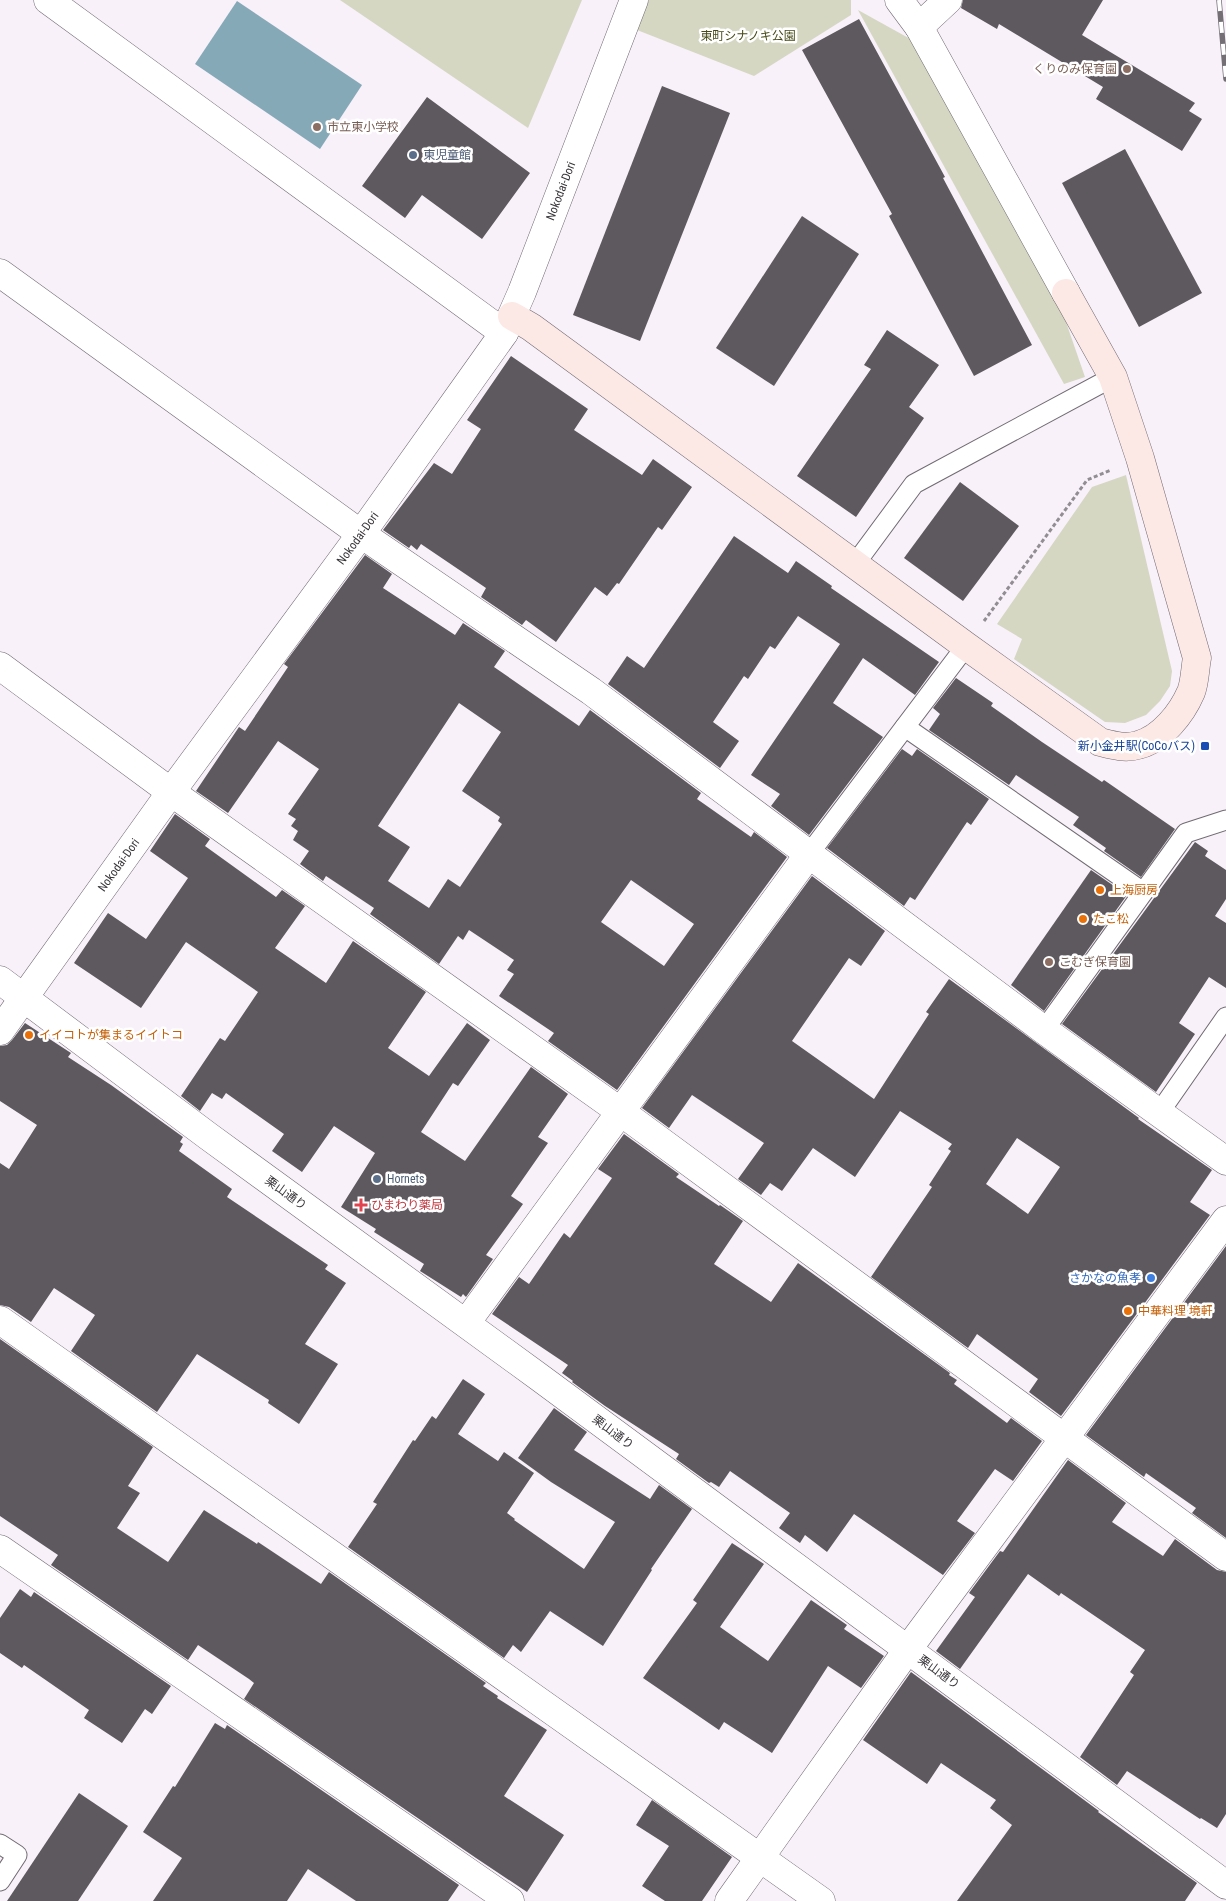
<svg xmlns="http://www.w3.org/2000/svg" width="1226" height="1901" font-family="'Roboto Condensed','Noto Sans JP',sans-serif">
  <rect width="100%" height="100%" fill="#f8f1fa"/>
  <g fill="#d5d7c2">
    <polygon points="340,0 582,0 528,128"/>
    <polygon points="649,0 851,0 851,15 754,76 637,30"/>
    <polygon points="858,10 914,41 1058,299 1085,377 1064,384"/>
    <polygon points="1126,475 1172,671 1170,686 1160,701 1146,715 1125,723 1105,722 1014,659 1022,639 997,624 1092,487"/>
  </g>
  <polygon fill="#86a9b8" points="237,1 362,85 320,149 195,64"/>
  <g fill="#5e585f" fill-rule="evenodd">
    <polygon points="963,0 1103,0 1082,35 1195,103 1189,111 1202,119 1182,151 1096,99 1103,87 999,24 997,29 961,8"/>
    <polygon points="859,19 945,177 943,178 1032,345 974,376 889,216 892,214 802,50"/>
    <polygon points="662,86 730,113 640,341 573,315"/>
    <polygon points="427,97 530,173 482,239 422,195 405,218 362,186"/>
    <polygon points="1125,149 1202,293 1139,327 1062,183"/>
    <polygon points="802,216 859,254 774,386 716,348"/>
    <polygon points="887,330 939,365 909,407 924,418 856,517 797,476 871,369 864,365"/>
    <polygon points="511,356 588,409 574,430 642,475 653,459 692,487 662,530 658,527 619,584 617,583 607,596 595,587 556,642 526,620 522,625 481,597 486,588 421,544 417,550 411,545 409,548 383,530 434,463 452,474 481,429 467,420"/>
    <polygon points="960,482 1019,526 963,601 904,558"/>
    <polygon points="734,536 788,573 796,561 832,586 831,588 939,662 915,695 863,658 833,703 883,737 809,835 771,806 780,794 751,775 840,644 798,616 775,649 770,646 748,679 744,676 713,722 739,741 720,768 608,684 627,656 644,668"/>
    <path d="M365,555L392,574L383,588L455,635L463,623L505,651L494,667L579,726L590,710L701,793L697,799L751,837L754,832L787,857L617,1090L548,1041L554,1033L499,996L514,974L507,970L514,960L469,930L463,940L458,936L439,964L370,914L374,908L326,876L323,881L300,864L309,851L293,840L298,831L291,826L296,819L288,814L319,769L278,741L228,813L196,791L239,727L245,731L288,667L284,664ZM459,703L501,732L462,791L500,817L498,821L502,824L460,887L448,879L429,908L388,881L410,847L378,826ZM631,880L694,924L664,966L601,922Z"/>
    <polygon points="956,678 993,703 991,706 1042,742 1102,782 1104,780 1175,829 1141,877 1104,851 1106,848 1073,825 1079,817 1016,775 1009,785 929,730 940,714 933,708"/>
    <polygon points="902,749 912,756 917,749 989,799 971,825 967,822 915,900 910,897 904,906 827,848"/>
    <polygon points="175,814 210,839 205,846 276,897 282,890 305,906 275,948 326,983 353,941 426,992 388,1048 429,1076 467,1023 490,1040 458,1086 453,1083 421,1132 465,1161 531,1067 568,1094 538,1137 548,1143 511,1196 523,1204 486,1255 493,1259 466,1297 463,1294 461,1297 420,1271 424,1264 374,1232 376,1229 341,1207 375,1153 334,1126 302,1172 272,1151 284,1134 226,1093 222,1099 212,1093 200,1111 181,1096 220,1038 225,1041 258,992 186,942 141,1008 74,963 108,913 146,939 188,878 150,851"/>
    <polygon points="1195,842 1208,851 1205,856 1226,870 1226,899 1215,916 1226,923 1226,988 1209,977 1179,1023 1195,1034 1156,1092 1062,1024"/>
    <polygon points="1091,870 1127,895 1044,1011 1011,985"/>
    <path d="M812,876L885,931L861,966L849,958L792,1041L874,1099L929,1014L926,1012L949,979L1139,1118L1138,1119L1212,1170L1190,1202L1210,1215L1061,1416L1029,1392L1038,1379L977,1334L968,1348L871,1277L932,1187L929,1185L951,1151L948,1149L952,1144L900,1111L855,1177L813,1148L782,1191L770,1183L761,1195L738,1179L764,1143L692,1095L669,1128L642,1108ZM1017,1138L1060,1167L1028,1214L986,1184Z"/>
    <polygon points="25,1023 71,1053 68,1057 111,1085 183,1137 180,1142 183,1144 179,1151 232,1189 227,1197 328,1265 325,1269 346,1283 305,1344 338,1364 299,1424 268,1403 269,1400 197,1354 157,1412 71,1351 95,1315 54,1288 31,1322 9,1307 0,1305 0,1163 9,1169 37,1125 0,1101 0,1046 7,1045 12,1040"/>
    <polygon points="624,1134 679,1174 676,1177 719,1206 720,1205 743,1221 714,1264 771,1302 798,1263 950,1373 949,1375 957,1380 954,1384 1007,1423 1011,1418 1042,1441 1013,1481 995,1469 957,1521 975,1533 943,1575 854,1514 827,1552 805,1535 800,1543 779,1528 790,1513 730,1471 719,1487 711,1482 709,1483 676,1459 679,1454 605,1406 572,1382 573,1381 562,1373 568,1365 492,1314 519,1277 529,1284 564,1233 570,1238 612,1178 598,1169"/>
    <polygon points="1226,1246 1226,1538 1192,1513 1196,1508 1146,1473 1144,1477 1086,1435"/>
    <polygon points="0,1339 153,1447 128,1486 140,1493 117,1528 168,1562 204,1510 257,1544 258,1542 321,1584 329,1572 486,1683 483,1686 498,1696 497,1698 547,1730 504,1796 564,1835 527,1892 476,1858 244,1699 254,1683 249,1679 198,1645 188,1660 51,1565 58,1555 0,1516"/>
    <polygon points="463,1379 485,1394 458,1434 498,1461 504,1452 534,1473 507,1513 515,1519 514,1520 584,1569 615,1522 551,1482 518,1458 554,1408 587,1432 574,1450 650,1499 659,1485 692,1509 651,1569 652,1570 603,1646 550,1611 521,1652 513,1645 504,1658 348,1547 377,1504 373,1502 413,1440 415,1441 432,1416 436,1419"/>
    <polygon points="1068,1460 1126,1503 1112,1522 1163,1556 1175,1539 1217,1570 1226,1572 1226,1814 1217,1828 1201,1818 1200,1819 1127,1771 1117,1785 1080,1757 1134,1675 1130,1672 1145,1650 1061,1593 1059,1596 1028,1574 960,1669 936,1651 975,1597 969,1593 1000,1551 1003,1552"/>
    <polygon points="732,1543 764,1564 720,1627 768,1661 811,1600 847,1625 844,1629 884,1656 861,1688 828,1666 772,1753 724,1722 719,1730 643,1678 697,1603 693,1600"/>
    <polygon points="20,1589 31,1597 34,1592 171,1686 152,1714 145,1709 122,1743 84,1718 89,1710 24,1665 22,1668 0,1653 0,1618"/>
    <polygon points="911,1672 1099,1811 1098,1812 1197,1883 1185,1901 957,1901 1012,1825 990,1808 996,1800 941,1763 927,1784 863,1740"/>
    <polygon points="215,1723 225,1729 227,1725 459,1885 448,1901 356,1901 308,1869 287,1901 153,1901 182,1858 143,1832 173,1786 175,1787"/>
    <polygon points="79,1793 128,1826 78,1901 7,1901"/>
    <polygon points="652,1800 732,1857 702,1901 665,1901 642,1886 669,1846 636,1825"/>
  </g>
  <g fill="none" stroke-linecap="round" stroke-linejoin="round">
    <defs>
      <g id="lane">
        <polyline points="855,564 914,484 1113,377"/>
        <polyline points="905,727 1143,892"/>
        <polyline points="809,854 966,646"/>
        <polyline points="1044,1030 1186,833 1226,820"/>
        <polyline points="1159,1113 1226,1017"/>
        <polyline points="0,1844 17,1855 0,1881"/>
      </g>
      <g id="street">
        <polyline points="48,0 504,333"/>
        <polyline points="899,0 919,27 1066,293"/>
        <polyline points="919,27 948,0"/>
        <polyline points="0,273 361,534 591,691 1044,1030 1226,1161"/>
        <polyline points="0,666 171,792 621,1112 1226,1557"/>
        <polyline points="0,980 208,1136 539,1377 1226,1885"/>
        <path id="s1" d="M0,1031L171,792L361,534L504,333L522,292L634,0"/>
        <polyline points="0,1320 821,1901"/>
        <polyline points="466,1323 809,854"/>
        <polyline points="0,1549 510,1901"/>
        <polyline points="729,1901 908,1649 1226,1220"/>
      </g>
      <path id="secondary" d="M512,316L531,327L966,646L1100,742C1112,745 1125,749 1138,745C1162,739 1182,713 1191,692C1195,682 1195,668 1197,658L1140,458L1113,377L1066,293"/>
    </defs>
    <use href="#lane" stroke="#706a71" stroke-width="21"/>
    <use href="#street" stroke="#706a71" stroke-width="29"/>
    <use href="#secondary" stroke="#706a71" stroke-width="29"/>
    <polyline stroke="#928d93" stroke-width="3" stroke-dasharray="4 2.5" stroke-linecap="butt" points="984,621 1087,480 1111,470"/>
    <use href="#lane" stroke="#fff" stroke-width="19"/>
    <use href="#street" stroke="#fff" stroke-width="28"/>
    <use href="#secondary" stroke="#fce8e4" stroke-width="28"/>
    <defs>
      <polyline id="rail" points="1219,0 1226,79"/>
    </defs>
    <use href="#rail" stroke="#736f75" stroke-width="5.5"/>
    <use href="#rail" stroke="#fff" stroke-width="4" stroke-dasharray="11" stroke-linecap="butt"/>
  </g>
  <g fill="#8d6e63" stroke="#fff" stroke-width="2">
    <circle cx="1127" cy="69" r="5"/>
    <circle cx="317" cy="127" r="5"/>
    <circle cx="1049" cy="962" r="5"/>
  </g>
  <g fill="#5c6f8a" stroke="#fff" stroke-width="2">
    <circle cx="413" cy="155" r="5"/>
    <circle cx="377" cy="1179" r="5"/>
  </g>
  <rect fill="#1a4fb4" stroke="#fff" stroke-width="2" x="1200" y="741" width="10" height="10" rx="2.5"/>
  <g fill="#e8710a" stroke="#fff" stroke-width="2">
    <circle cx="1100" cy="890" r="5"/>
    <circle cx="1083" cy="919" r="5"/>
    <circle cx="29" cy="1035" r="5"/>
    <circle cx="1128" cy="1311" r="5"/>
  </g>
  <path fill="#e0444e" stroke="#fff" stroke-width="2" d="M358.5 1197.5h5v5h5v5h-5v5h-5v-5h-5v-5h5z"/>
  <circle fill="#3f7fe0" stroke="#fff" stroke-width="2" cx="1151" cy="1278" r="5"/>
  <g text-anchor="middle" stroke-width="5" stroke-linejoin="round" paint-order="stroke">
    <g font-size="12" fill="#474a15" stroke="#fff">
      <text x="748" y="40">東町シナノキ公園</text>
    </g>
    <g font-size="12" fill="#785e54" stroke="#fff" text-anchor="start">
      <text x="1117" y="73" text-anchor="end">くりのみ保育園</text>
      <text x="327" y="131">市立東小学校</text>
      <text x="1059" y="966">こむぎ保育園</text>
    </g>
    <g font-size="12" fill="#4e5e75" stroke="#fff" text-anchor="start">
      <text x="423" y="159">東児童館</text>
      <text x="387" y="1183">Hornets</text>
    </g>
    <g font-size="12" fill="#3a373b" stroke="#fff">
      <text dy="4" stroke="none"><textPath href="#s1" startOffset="1014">Nokodai-Dori</textPath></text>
      <text dy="4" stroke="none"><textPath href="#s1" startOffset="609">Nokodai-Dori</textPath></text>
      <text dy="4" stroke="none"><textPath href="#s1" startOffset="204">Nokodai-Dori</textPath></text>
      <text transform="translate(286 1193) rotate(36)" y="4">栗山通り</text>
      <text transform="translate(613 1432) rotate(37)" y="4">栗山通り</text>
      <text transform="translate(939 1672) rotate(36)" y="4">栗山通り</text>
    </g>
    <g font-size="12" fill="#164399" stroke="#fff" text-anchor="end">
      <text x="1195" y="750">新小金井駅(CoCoバス)</text>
    </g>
    <g font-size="12" fill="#c56008" stroke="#fff" text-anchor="start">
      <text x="1110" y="894">上海厨房</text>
      <text x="1093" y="923">たこ松</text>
      <text x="39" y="1039">イイコトが集まるイイトコ</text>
      <text x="1138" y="1315">中華料理 境軒</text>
    </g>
    <g font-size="12" fill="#be3a42" stroke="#fff" text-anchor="start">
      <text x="371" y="1209">ひまわり薬局</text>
    </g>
    <g font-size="12" fill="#366cbe" stroke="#fff" text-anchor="end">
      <text x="1141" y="1282">さかなの魚孝</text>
    </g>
  </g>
</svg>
